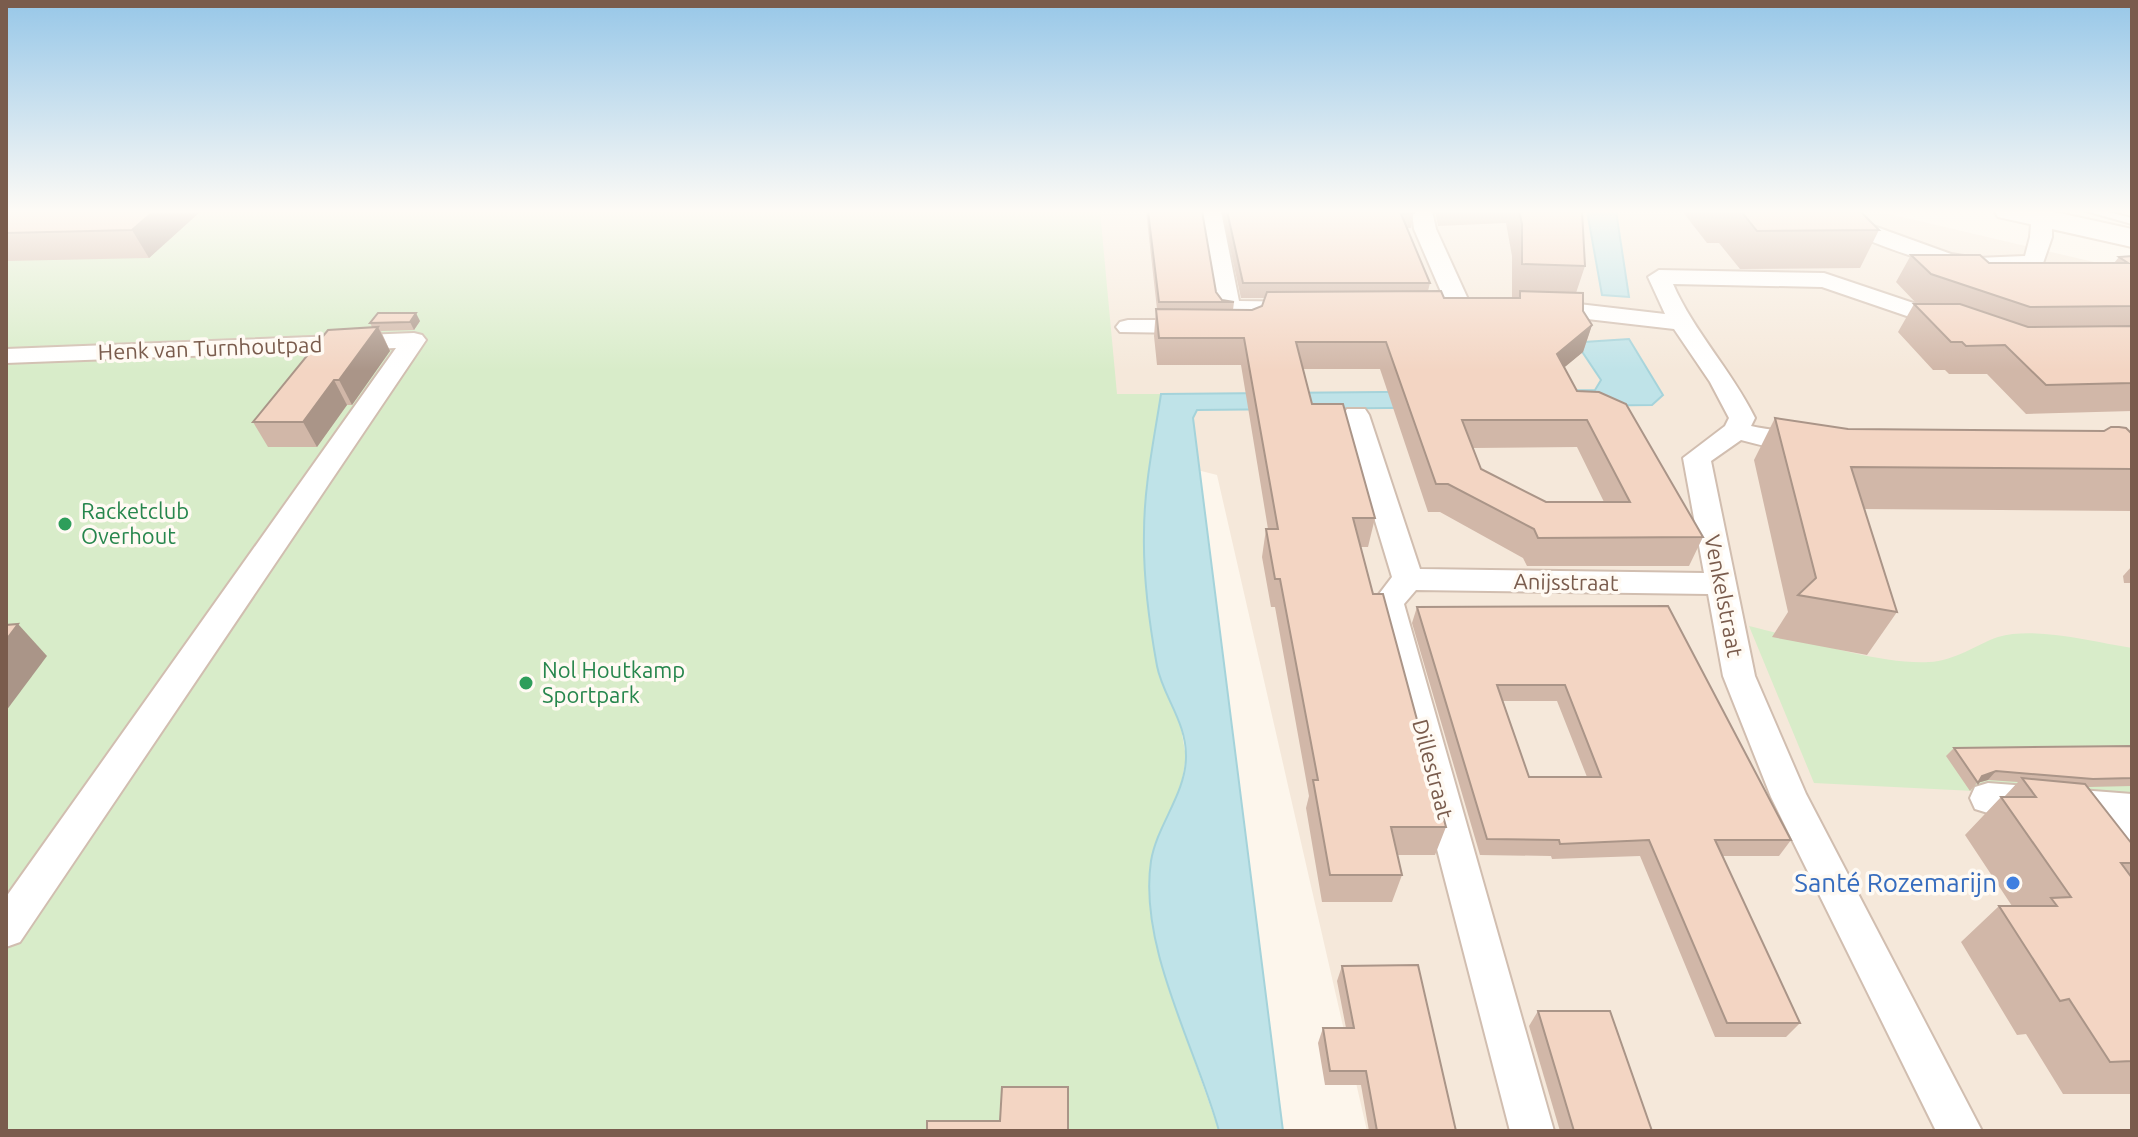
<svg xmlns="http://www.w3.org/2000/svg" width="2138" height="1137" font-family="Ubuntu,sans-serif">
  <rect width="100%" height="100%" fill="#fdf6ec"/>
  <polygon fill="#f5e8da" points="1074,211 1877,211 2132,271 2132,1131 1367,1131 1217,475 1079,440"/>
  <g fill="#d8ecc9">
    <polygon points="38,211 1100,211 1117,394 1161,394 1146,489 1158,670 1179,716 1186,757 1181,786 1151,861 1151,897 1157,942 1170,991 1219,1131 6,1131 6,235"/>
    <path d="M1749,626C1800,638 1879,665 1929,662C1955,661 1975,645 1998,637C2036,626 2093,642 2132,648V799L1814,783Z"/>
  </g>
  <g fill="#bfe3e8" stroke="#a5d3da" stroke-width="2">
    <polygon points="1587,211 1616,211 1629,297 1602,295"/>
    <path d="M1629,339L1663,395L1652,405L1197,410L1193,418L1283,1131H1219C1197,1050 1138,947 1151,861C1157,825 1185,795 1186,758C1187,722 1163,697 1157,666C1149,622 1143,577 1144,533C1144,486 1154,440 1161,394L1595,390L1601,380L1581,350L1584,342Z"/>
  </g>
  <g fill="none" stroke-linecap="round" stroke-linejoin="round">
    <defs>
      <polygon id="lane" points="2086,211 2104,211 2132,218 2132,224"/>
      <g id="street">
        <polygon points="1201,211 1221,211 1239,301 1296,302 1304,304 1308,309 1304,314 1261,316 1256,332 1248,334 1120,332 1116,327 1120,322 1128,320 1237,320 1238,315 1221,312 1217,307"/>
        <polygon points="1412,211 1432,211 1436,229 1472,308 1468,313 1452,313 1448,308 1414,229"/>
        <path d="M1801,211H1832L1951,254L1977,258L2025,256L2030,237L2032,211H2052V237L2042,266C1958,286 1880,243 1804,215Z"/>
        <path d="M1659,270L1824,273L1955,317L1959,322L1955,327H1939L1822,287L1673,284C1694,332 1732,371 1755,418L1751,426C1772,431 1795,431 1814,436L1818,442L1814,448C1790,454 1765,446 1741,440L1711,461L1755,676L1806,794L1982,1131H1936L1771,797L1723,676L1708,594L1416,590L1404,604L1554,1131H1510L1373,602L1392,577L1343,415L1347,409H1365L1369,415L1420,569L1704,573L1683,458L1725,426L1729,418L1710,382L1674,329L1544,314L1536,312L1532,307L1536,302L1544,300L1665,314L1648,277Z"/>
        <polygon points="414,333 422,335 426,340 20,942 6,947 6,897 396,348 6,363 6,349"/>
        <polygon points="1988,783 2132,794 2132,861 2119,856 2095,823 1988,813 1975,809 1970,798 1975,787"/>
      </g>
      <polygon id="secondary" points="1994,211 2050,211 2132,229 2132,247 1998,217"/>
    </defs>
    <use href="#lane" stroke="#d1beb0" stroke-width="4"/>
    <use href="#street" stroke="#d1beb0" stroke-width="4"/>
    <use href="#secondary" stroke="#d6c0b0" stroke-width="4"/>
    <use href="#lane" fill="#fff" fill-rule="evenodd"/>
    <use href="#street" fill="#fff" fill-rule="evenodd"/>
    <use href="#secondary" fill="#fff" fill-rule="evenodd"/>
  </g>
  <g fill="#d1b7a8" fill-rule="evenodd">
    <polygon points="6,211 201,211 149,258 6,261"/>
    <path d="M1146,211H1202L1216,292L1222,300L1234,302L1233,310H1252L1262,306L1265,298H1241L1222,211H1414L1411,228H1406L1430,283L1428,291L1444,298H1512V256L1506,223L1438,226L1435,211H1582L1585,266L1576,293L1583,311L1592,325L1583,352L1564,367L1577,391L1703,537L1689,566H1527L1523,558L1440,512H1428L1380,369H1303L1312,404L1375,518L1368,547H1360L1373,594L1446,827L1435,855H1397L1402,875L1392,902H1322L1306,808L1309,796L1275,607H1271L1262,557L1266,529H1268L1241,365H1157L1154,336L1156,309H1157ZM1577,447L1604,502H1546L1481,469L1473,448Z"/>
    <polygon points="1682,211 1860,211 1879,230 1860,268 1740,269 1719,243 1707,243"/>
    <polygon points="1911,255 1989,263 2114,263 2119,257 2132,256 2132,411 2026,414 1987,374 1949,374 1945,370 1933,370 1898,332 1914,304 1923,304 1915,302 1896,282"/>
    <polygon points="420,321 414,330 381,331 390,351 352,405 347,405 317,447 268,447 253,422 372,327 370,323"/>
    <polygon points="1775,418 1848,429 2132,434 2132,511 1864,509 1897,612 1867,655 1772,637 1788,612 1754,460"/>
    <polygon points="2132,566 2132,583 2124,583 2123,576"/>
    <path d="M1668,606L1791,840L1779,856H1722L1800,1023L1786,1037H1715L1640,856L1552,859L1551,856L1480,855L1412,623L1417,607ZM1503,701H1557L1587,777H1529Z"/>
    <polygon points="2132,746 2132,786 2088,787 2132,844 2132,875 2131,876 2132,878 2132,1094 2063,1094 2026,1034 2017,1035 1961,942 1999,906 2012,906 1965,835 2001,797 2004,797 2018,782 1988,780 1977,783 1970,791 1946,756 1954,748"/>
    <polygon points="1342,966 1456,1131 1369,1131 1361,1085 1325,1085 1318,1043 1323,1028 1346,1028 1337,981"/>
    <polygon points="1538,1011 1652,1131 1560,1131 1529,1026"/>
  </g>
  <g fill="#aa9588">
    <polygon points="154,211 201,211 149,258 132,230"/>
    <polygon points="416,313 420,321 414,330 410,322"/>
    <polygon points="1592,325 1583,352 1548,381 1557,354"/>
    <polygon points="378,327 390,351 352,405 339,380"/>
    <polygon points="334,380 347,405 317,447 303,422"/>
    <polygon points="18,624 47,656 6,711 6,640"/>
    <polygon points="1996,771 1988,780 1977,783 1982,776"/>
  </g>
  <g fill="#f3d5c3" stroke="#aa9588" stroke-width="2" fill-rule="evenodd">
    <polygon points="6,211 154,211 132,230 6,233"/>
    <polygon points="1148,211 1202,211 1216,292 1222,300 1234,302 1159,302"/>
    <polygon points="1227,211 1414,211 1414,213 1401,214 1430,283 1243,283"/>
    <polygon points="1519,211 1582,211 1585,266 1522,264 1522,224"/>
    <polygon points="1741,211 1860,211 1879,230 1757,231"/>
    <polygon points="1911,255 1980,255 1989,263 2128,263 2119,257 2132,256 2132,306 2030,307 1931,274"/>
    <path d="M1441,291L1444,298H1520V291L1583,293V311L1592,325L1557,354L1577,391L1599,392L1626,404L1703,537L1538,538L1534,529L1448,484H1436L1386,342H1296L1312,404H1343L1375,518H1353L1373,594H1383L1446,827H1391L1402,875H1330L1313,780H1318L1280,579H1275L1266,529H1278L1244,338H1159L1156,309L1252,310L1262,306L1267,292ZM1462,420H1587L1630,502H1546L1481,469Z"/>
    <polygon points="1914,304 1960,304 2028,327 2132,326 2132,383 2046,385 2005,345 1966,346 1962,342 1951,342"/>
    <polygon points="378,313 416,313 410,322 370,323"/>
    <polygon points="378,327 339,380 334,380 303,422 253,422 328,330"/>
    <polygon points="1775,418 1848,429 2104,431 2111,427 2119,427 2126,428 2132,434 2132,469 1851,467 1897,612 1798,595 1816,578"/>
    <path d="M1668,606L1791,840H1715L1800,1023H1727L1649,840L1560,844L1559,840L1487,839L1417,607ZM1497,685H1565L1601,777H1529Z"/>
    <polygon points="18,624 6,640 6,625"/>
    <polygon points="2132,746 2132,778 2093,779 1996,771 1982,776 1978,783 1954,748"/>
    <polygon points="2022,778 2085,784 2132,844 2132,863 2121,863 2132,878 2132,1061 2110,1062 2069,999 2060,1001 1999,906 2057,906 2051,898 2071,897 2001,797 2036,797"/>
    <polygon points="1418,965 1456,1131 1377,1131 1366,1071 1330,1071 1323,1028 1354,1028 1342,966"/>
    <polygon points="1538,1011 1610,1011 1652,1131 1574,1131"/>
    <polygon points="1002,1087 1068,1087 1068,1131 927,1131 927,1121 1000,1121"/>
  </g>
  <linearGradient id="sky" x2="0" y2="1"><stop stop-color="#97c7e8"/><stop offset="0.57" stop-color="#fefbf6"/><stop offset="1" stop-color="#fefbf6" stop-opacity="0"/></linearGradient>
  <rect width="2138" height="371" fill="url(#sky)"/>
  <g fill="#2e9e5b" stroke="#fffaf3" stroke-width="3">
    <circle cx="65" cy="524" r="8"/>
    <circle cx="526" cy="683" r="8"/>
  </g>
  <circle fill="#3f7fe0" stroke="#fffaf3" stroke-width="3" cx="2013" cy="883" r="8"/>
  <g text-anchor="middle" stroke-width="7" stroke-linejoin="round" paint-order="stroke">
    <g font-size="22" fill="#7a5c4d" stroke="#fffaf3">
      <text transform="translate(210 348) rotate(-2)" y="8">Henk van Turnhoutpad</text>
      <text transform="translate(1566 582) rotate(1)" y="8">Anijsstraat</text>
      <text transform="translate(1724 596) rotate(79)" y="8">Venkelstraat</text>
      <text transform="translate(1433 769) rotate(75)" y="8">Dillestraat</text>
    </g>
    <g font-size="22" fill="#27864d" stroke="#fffaf3" text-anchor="start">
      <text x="81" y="519">Racketclub<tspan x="81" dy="25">Overhout</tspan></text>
      <text x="542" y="678">Nol Houtkamp<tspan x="542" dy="25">Sportpark</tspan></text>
    </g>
    <g font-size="26" fill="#366cbe" stroke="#fffaf3" text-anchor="end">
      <text x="1997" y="892">Santé Rozemarijn</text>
    </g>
  </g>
  <rect width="2138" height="1137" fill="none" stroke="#7a5c4d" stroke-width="16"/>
</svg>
